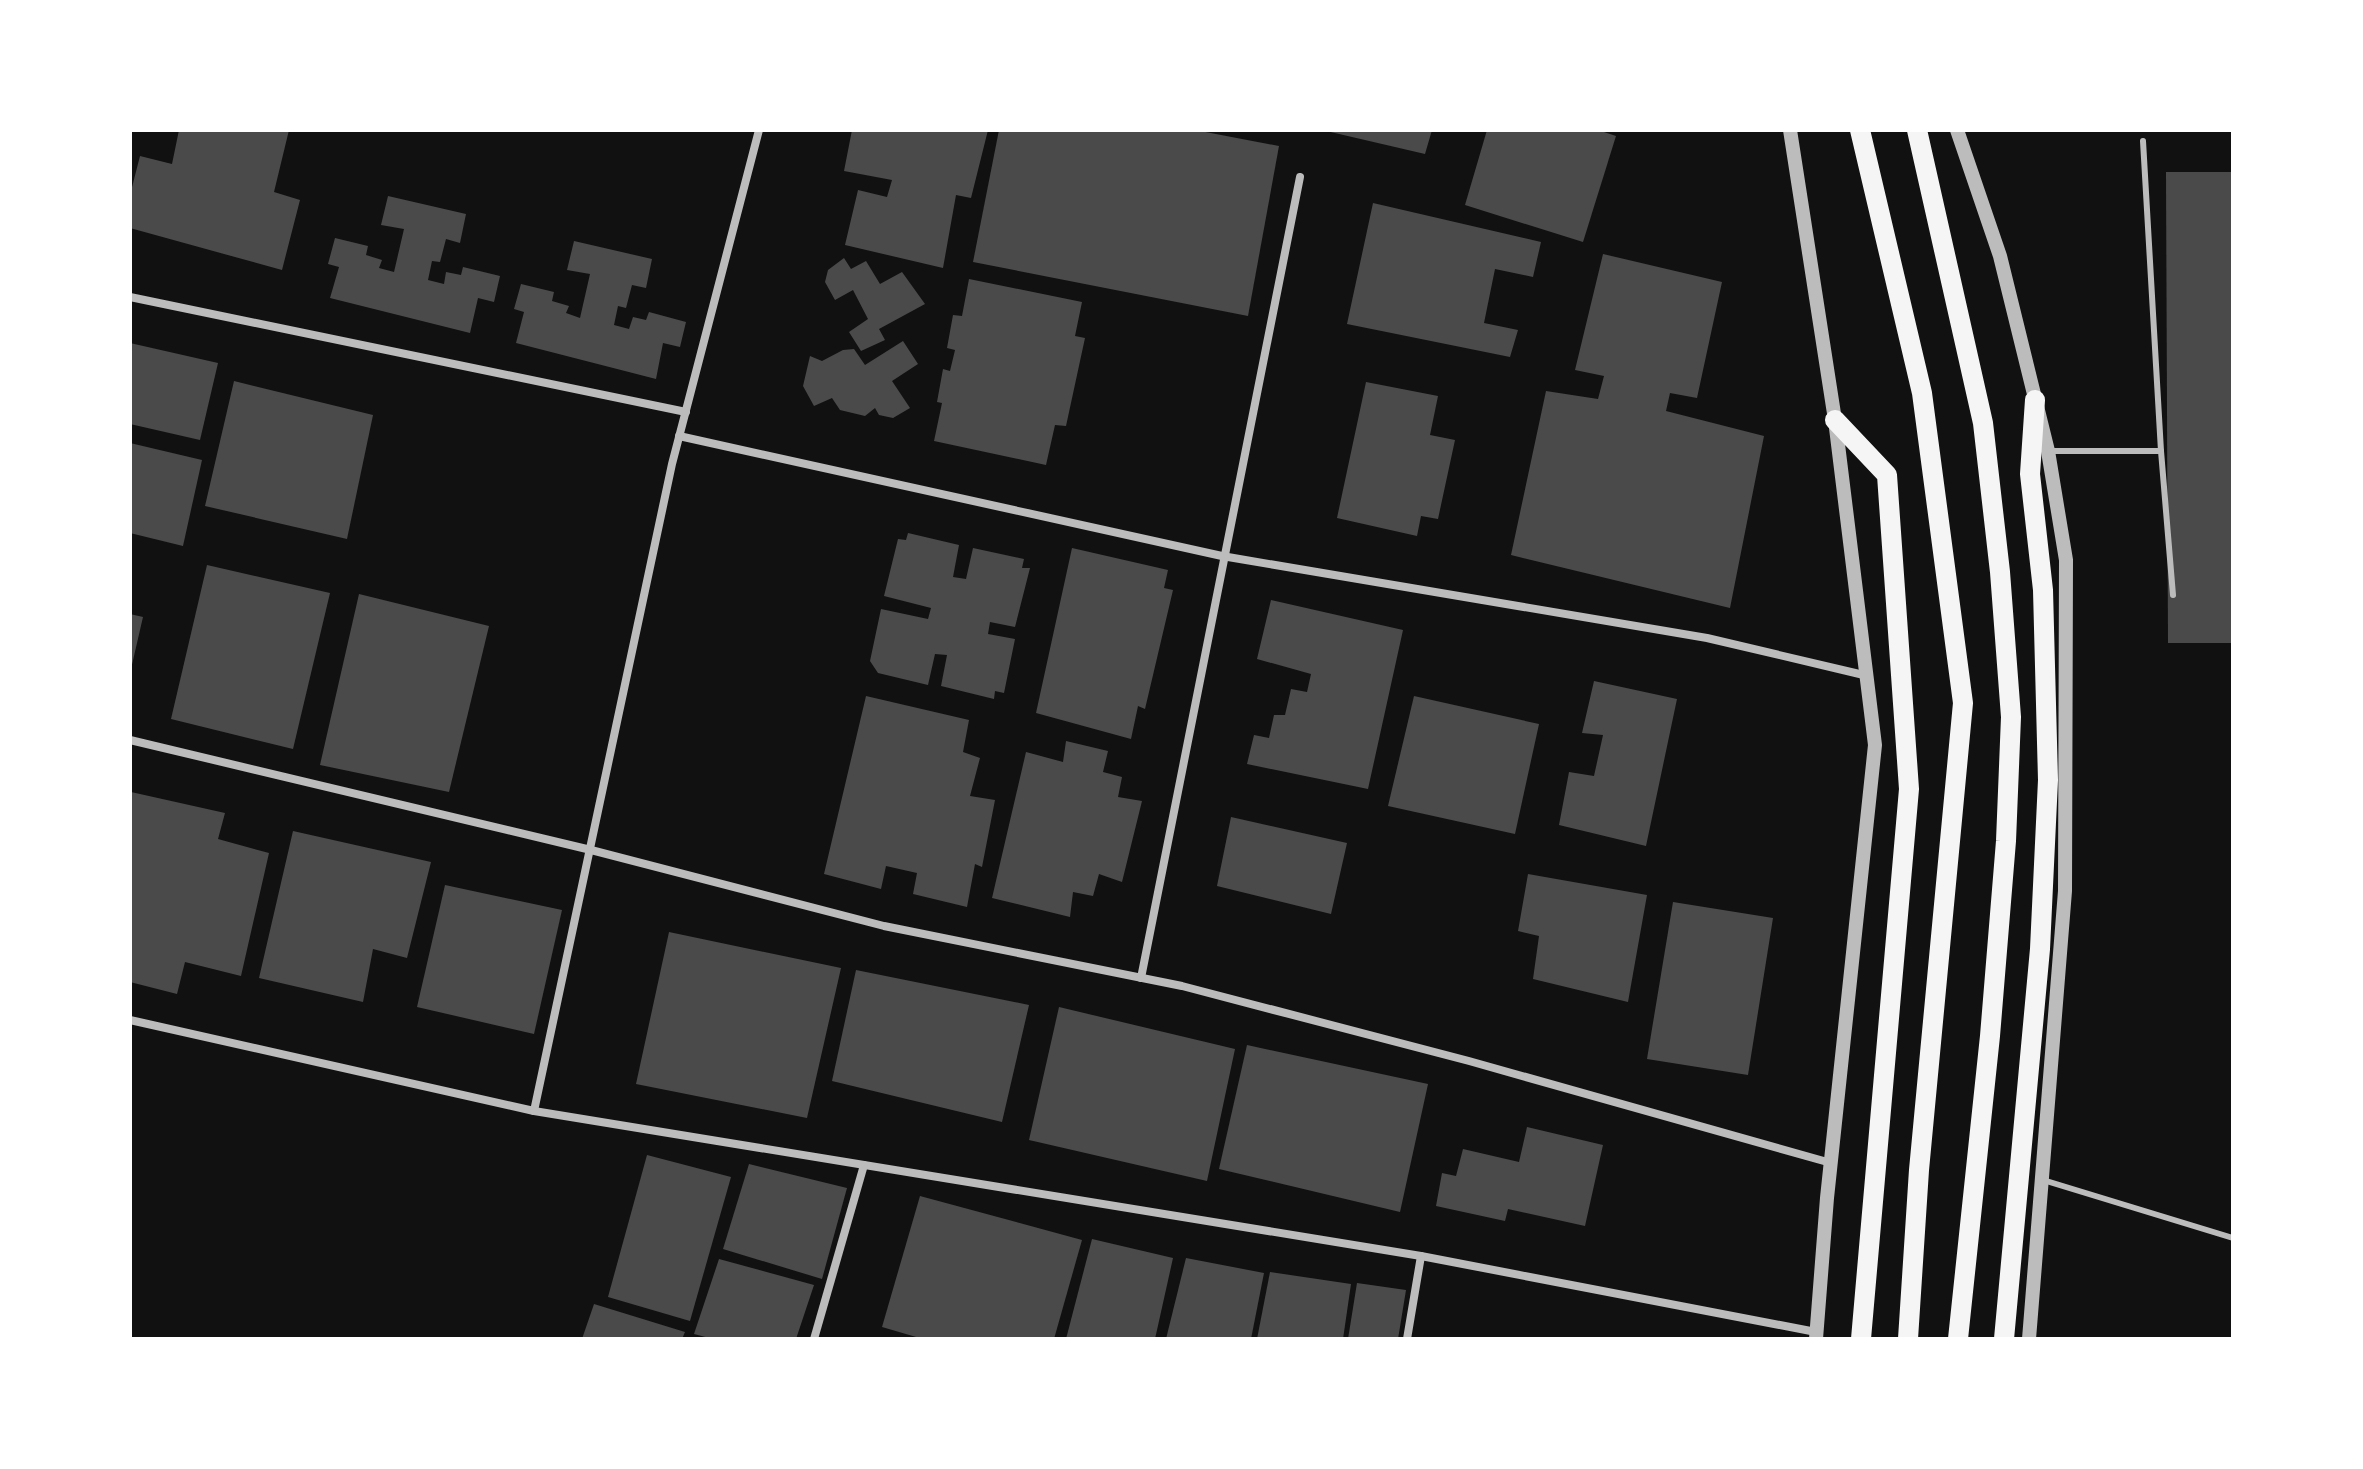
<svg xmlns="http://www.w3.org/2000/svg" width="2363" height="1469" font-family="Helvetica,sans-serif">
  <rect width="100%" height="100%" fill="#111"/>
  <g fill="#4a4a4a">
    <polygon points="179,130 289,130 274,192 300,200 282,270 130,228 130,195 140,156 172,164"/>
    <polygon points="852,130 988,130 971,198 956,195 943,268 845,245 858,190 887,197 892,180 844,171"/>
    <polygon points="999,130 1195,130 1279,146 1248,316 973,262"/>
    <polygon points="1322,130 1432,130 1425,154"/>
    <polygon points="1487,130 1598,130 1616,136 1583,242 1465,205"/>
    <polygon points="2166,172 2233,172 2233,643 2168,643"/>
    <polygon points="388,196 466,214 460,243 446,239 440,262 432,261 428,280 444,284 446,272 461,275 463,267 500,276 494,302 478,298 470,333 330,298 339,267 328,264 335,238 368,246 366,255 382,260 379,268 394,272 404,229 381,225"/>
    <polygon points="1373,203 1541,242 1533,277 1495,269 1484,323 1518,330 1510,357 1347,324"/>
    <polygon points="574,241 652,259 646,288 632,285 626,308 618,306 614,325 629,329 633,317 646,320 649,312 686,322 680,347 663,343 656,379 516,343 524,312 514,309 521,284 554,292 552,301 569,306 566,313 580,318 590,274 567,270"/>
    <polygon points="1603,254 1722,282 1697,398 1670,393 1666,411 1764,436 1730,608 1511,555 1546,391 1598,399 1604,376 1575,370"/>
    <polygon points="844,258 851,269 866,261 880,284 902,272 925,304 879,329 885,340 861,351 849,332 868,319 853,290 835,300 825,282 828,270"/>
    <polygon points="969,279 1082,302 1075,336 1085,338 1066,426 1055,425 1046,465 934,441 942,403 937,402 943,369 950,371 955,350 947,348 953,315 962,316"/>
    <polygon points="903,341 918,364 892,381 910,408 893,418 879,415 875,408 865,416 840,410 832,398 814,406 803,386 810,356 822,361 843,350 854,349 865,365"/>
    <polygon points="130,343 218,363 200,440 130,424"/>
    <polygon points="234,381 373,415 347,539 205,506"/>
    <polygon points="1366,382 1438,396 1430,435 1455,440 1438,519 1421,516 1417,536 1337,518"/>
    <polygon points="130,443 202,460 183,546 130,533"/>
    <polygon points="908,533 959,545 953,577 966,579 973,548 1024,559 1022,568 1030,568 1015,627 990,622 988,634 1015,639 1004,693 995,691 994,699 941,686 947,655 935,654 928,685 878,673 870,661 881,609 928,619 931,608 884,596 898,539 906,540"/>
    <polygon points="1072,548 1168,570 1164,588 1173,590 1145,709 1138,706 1131,739 1036,713"/>
    <polygon points="207,565 330,593 293,749 171,719"/>
    <polygon points="359,594 489,626 449,792 320,765"/>
    <polygon points="1271,600 1403,630 1368,789 1247,764 1254,735 1269,738 1274,715 1285,715 1291,689 1307,692 1311,674 1257,659"/>
    <polygon points="130,614 143,617 131,669 130,669"/>
    <polygon points="1594,681 1677,699 1646,846 1559,825 1569,772 1594,776 1603,735 1582,733"/>
    <polygon points="866,696 969,720 963,752 980,758 970,796 995,800 982,867 975,864 967,907 913,894 917,873 886,866 881,889 824,874"/>
    <polygon points="1414,696 1539,724 1515,834 1388,806"/>
    <polygon points="1066,741 1108,751 1103,772 1122,777 1118,797 1142,801 1122,882 1099,874 1093,896 1073,892 1070,917 992,898 1026,752 1063,762"/>
    <polygon points="131,792 225,813 218,839 269,853 241,976 185,962 177,994 130,982"/>
    <polygon points="1231,817 1347,843 1331,914 1217,886"/>
    <polygon points="293,831 431,862 407,958 373,949 363,1002 259,978"/>
    <polygon points="1528,874 1647,895 1628,1002 1533,979 1539,936 1518,931"/>
    <polygon points="445,885 562,910 534,1034 417,1007"/>
    <polygon points="1673,902 1773,918 1748,1075 1647,1059"/>
    <polygon points="669,932 841,968 807,1118 636,1084"/>
    <polygon points="856,970 1029,1005 1002,1122 832,1081"/>
    <polygon points="1059,1007 1235,1049 1207,1181 1029,1140"/>
    <polygon points="1247,1045 1428,1084 1400,1212 1219,1169"/>
    <polygon points="1527,1127 1603,1145 1585,1226 1508,1209 1505,1221 1436,1206 1442,1173 1456,1176 1463,1149 1519,1162"/>
    <polygon points="647,1155 731,1177 690,1321 608,1297"/>
    <polygon points="749,1164 847,1188 822,1279 723,1249"/>
    <polygon points="920,1196 1082,1240 1054,1339 923,1339 882,1327"/>
    <polygon points="1092,1239 1173,1258 1155,1339 1066,1339"/>
    <polygon points="1186,1258 1264,1273 1251,1339 1166,1339"/>
    <polygon points="719,1259 814,1285 796,1339 713,1339 694,1334"/>
    <polygon points="1270,1272 1351,1284 1343,1339 1257,1339"/>
    <polygon points="1357,1283 1406,1290 1398,1339 1348,1339"/>
    <polygon points="594,1304 685,1332 682,1339 582,1339"/>
  </g>
  <g fill="none" stroke-linecap="round" stroke-linejoin="round">
    <g stroke="#bcbcbc" stroke-width="6">
      <polyline points="2048,451 2161,451 2143,141"/>
      <polyline points="2161,451 2173,595"/>
      <polyline points="2043,1180 2233,1238"/>
    </g>
    <g stroke="#bcbcbc" stroke-width="8">
      <polyline points="130,297 686,412"/>
      <polyline points="679,436 1222,556 1707,638 1868,676"/>
      <polyline points="130,740 591,850 884,926 1182,986 1469,1061 1831,1163"/>
      <polyline points="1141,978 1300,177"/>
      <polyline points="130,1020 534,1111 1421,1256 1816,1332"/>
      <polyline points="534,1111 672,464 759,130"/>
      <polyline points="814,1339 864,1165"/>
      <polyline points="1407,1339 1421,1256"/>
    </g>
    <g stroke="#bcbcbc" stroke-width="14">
      <polyline points="1790,130 1835,420 1875,745 1827,1198 1816,1339"/>
      <polyline points="1957,130 2000,256 2048,451 2066,560 2065,891 2029,1339"/>
    </g>
    <g stroke="#f5f5f5" stroke-width="20">
      <polyline points="1860,130 1922,393 1963,703 1919,1170 1908,1339"/>
      <polyline points="1917,130 1983,423 2000,572 2011,717 2006,841 1990,1036 1958,1339"/>
      <polyline points="1835,420 1887,475 1909,789 1861,1339"/>
      <polyline points="2004,1339 2040,949 2048,780 2043,590 2030,474 2035,400"/>
    </g>
  </g>
  <rect width="2363" height="1469" fill="none" stroke="#ffffff" stroke-width="264"/>
</svg>
